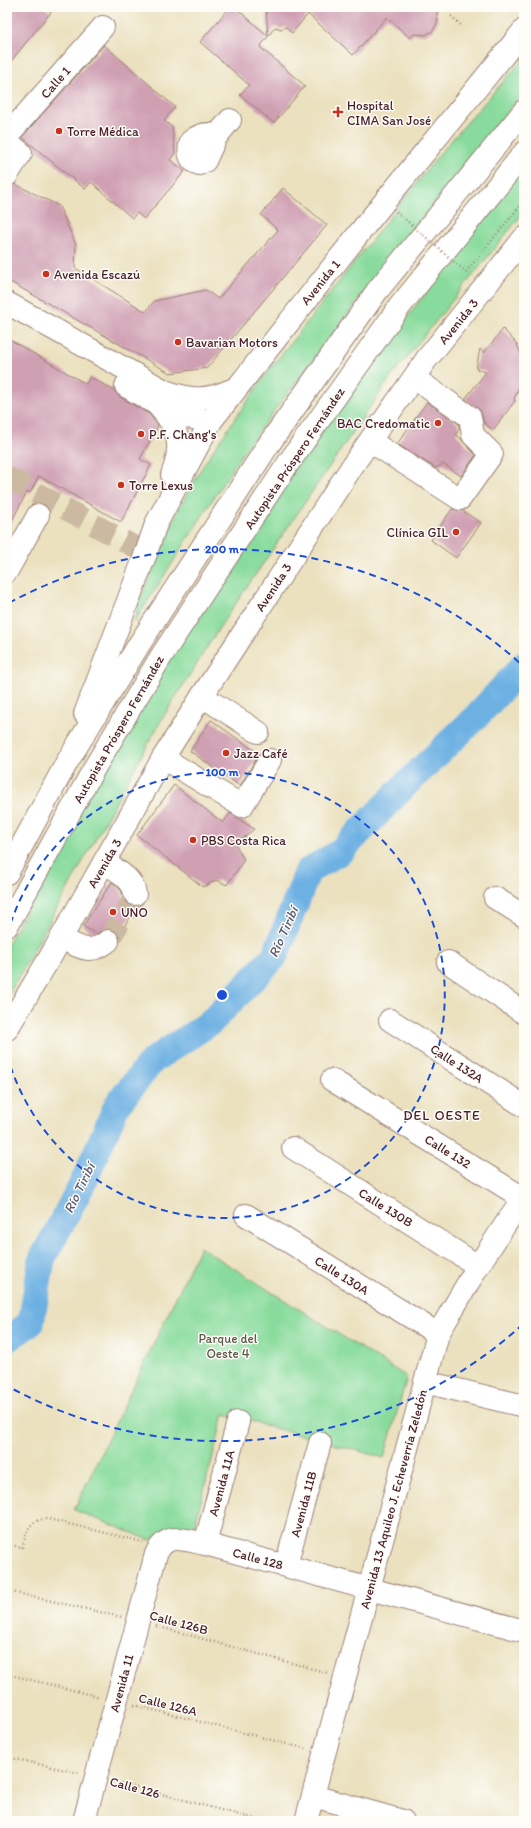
<svg xmlns="http://www.w3.org/2000/svg" width="531" height="1828" font-family="Itim,sans-serif">
  <rect width="100%" height="100%" fill="#fdfcf7"/>
  <filter id="ink" filterUnits="userSpaceOnUse"><feTurbulence type="fractalNoise" baseFrequency=".025" numOctaves="2"/><feDisplacementMap in="SourceGraphic" scale="8" xChannelSelector="R" yChannelSelector="G"/><feConvolveMatrix kernelMatrix="1 2 1 2 8 2 1 2 1" color-interpolation-filters="sRGB"/></filter>
  <filter id="wash" filterUnits="userSpaceOnUse"><feTurbulence type="fractalNoise" baseFrequency=".012" numOctaves="4" result="noise"/><feDisplacementMap in="SourceGraphic" scale="16" xChannelSelector="R" yChannelSelector="G"/><feGaussianBlur stdDeviation="0.9" result="paint"/><feColorMatrix in="noise" values="0 0 0 0 0 0 0 0 0 0 0 0 0 0 0 0 0 1.4 0 .05"/><feComposite in="paint" operator="in"/></filter>
  <g filter="url(#wash)">
    <rect width="100%" height="100%" fill="#ebe1bf"/>
    <g fill="#88db9c" stroke="#697d64">
      <polygon points="524,58 524,92 398,248 243,452 134,623 139,602 179,508 204,464 230,426 267,373 442,151"/>
      <polygon points="524,166 524,212 390,378 221,625 162,719 7,998 7,945 139,704 324,425"/>
      <polygon points="200,1247 407,1377 384,1458 224,1414 192,1535 166,1531 150,1540 74,1510"/>
    </g>
    <g fill="none" stroke-linecap="round" stroke-linejoin="round">
      <polyline stroke="#6db1e3" stroke-width="27" points="7,1339 31,1323 42,1259 83,1183 117,1105 153,1060 210,1023 275,956 308,871 340,852 406,784 475,718 524,665"/>
    </g>
    <g id="blocks">
      <g fill="#cf9fb2">
        <polygon points="7,7 44,7 51,12 7,66"/>
        <polygon points="230,7 235,7 268,36 266,7 436,7 438,21 433,31 425,35 414,34 410,38 387,17 353,55 308,14 292,33 286,27 281,29 275,27 260,47 305,86 274,123 240,95 249,85 200,42"/>
        <polygon points="104,45 175,107 164,121 172,127 175,153 170,160 185,171 144,219 137,213 132,218 91,182 85,189 22,137"/>
        <polygon points="15,184 59,206 76,245 75,268 146,312 154,301 206,290 218,299 278,230 261,215 283,188 327,225 207,368 170,373 7,280 7,194 11,186"/>
        <polygon points="503,329 517,344 523,360 522,380 514,399 515,401 493,430 484,423 480,410 465,399 486,372 476,369 480,349 484,353"/>
        <polygon points="7,338 86,384 90,377 115,391 120,397 149,414 158,426 140,459 151,465 121,522 39,476 30,493 27,492 7,530"/>
        <polygon points="427,402 459,424 459,429 456,434 476,455 461,476 443,464 436,468 397,444"/>
        <polygon points="452,509 463,511 481,523 456,558 431,540"/>
        <polygon points="211,720 259,754 240,786 190,751"/>
        <polygon points="174,785 223,823 230,813 254,829 236,845 244,860 227,885 217,880 203,887 137,835"/>
        <polygon points="112,882 121,890 126,903 131,906 137,906 119,935 114,930 107,929 96,934 83,926"/>
      </g>
    </g>
  </g>
  <g filter="url(#ink)">
    <use href="#blocks" fill-opacity="0" stroke="#9a8075" stroke-width="1"/>
    <g fill="none" stroke-linecap="round" stroke-linejoin="round">
      <g stroke="#cbbaa1" stroke-width="22" stroke-dasharray="22 11" stroke-linecap="butt">
        <polyline points="7,477 146,553"/>
        <polyline points="108,941 130,906 135,894"/>
      </g>
      <defs>
        <g id="minor">
          <polyline points="7,136 103,27"/>
          <path d="M216,137C207,131 199,135 191,141C188,151 188,160 199,164L205,161L216,137L230,120"/>
          <polyline points="7,142 21,153 7,175"/>
          <path d="M7,303L165,391C193,401 207,401 234,389"/>
          <path d="M126,386C155,403 176,418 211,421"/>
          <path d="M159,407C180,429 183,447 172,475"/>
          <polyline points="370,441 460,499 492,454 473,435 470,417 414,378"/>
          <polyline points="146,553 156,524 211,421 364,227 524,30"/>
          <polyline points="7,571 38,515"/>
          <polyline points="202,696 258,732"/>
          <polyline points="163,758 242,806 270,760"/>
          <path d="M104,862C117,871 133,878 135,894"/>
          <polyline points="495,898 524,916"/>
          <path d="M61,938C79,947 90,956 108,941"/>
          <polyline points="52,954 163,758 202,696 355,462 426,360 524,238"/>
          <polyline points="448,962 524,1013"/>
          <polyline points="390,1020 524,1106"/>
          <polyline points="332,1080 523,1198"/>
          <polyline points="293,1148 478,1266"/>
          <polyline points="246,1215 438,1334"/>
          <polyline points="425,1382 524,1406"/>
          <polyline points="205,1544 238,1422"/>
          <polyline points="286,1565 320,1443"/>
          <polyline points="313,1796 403,1821"/>
          <path d="M84,1821L156,1554C167,1531 185,1540 205,1544L524,1631"/>
          <polyline points="306,1821 438,1334 478,1266 524,1196"/>
        </g>
        <g id="highway">
          <polyline points="85,714 146,553"/>
          <polyline points="7,873 67,762 140,643 269,444 377,291 524,111"/>
          <polyline points="7,926 96,765 162,655 289,462 400,306 524,153"/>
          <polyline points="7,1029 52,954"/>
        </g>
      </defs>
      <use href="#minor" stroke="#9a8075" stroke-width="24"/>
      <use href="#highway" stroke="#9a8075" stroke-width="24"/>
      <g stroke="#9a8075" stroke-width="2.5" stroke-dasharray="1 3" stroke-linecap="butt">
        <polyline points="451,16 462,26"/>
        <polyline points="466,272 524,201"/>
        <path d="M7,1544L22,1548C27,1532 28,1519 48,1519L143,1542"/>
        <polyline points="7,1591 122,1617"/>
        <polyline points="156,1626 328,1673"/>
        <polyline points="7,1674 100,1697"/>
        <polyline points="134,1705 307,1749"/>
        <polyline points="7,1757 79,1773"/>
        <polyline points="113,1781 262,1821"/>
      </g>
      <use href="#minor" stroke="#fff" stroke-width="22"/>
      <use href="#highway" stroke="#fff" stroke-width="22"/>
      <polyline stroke="#9a8075" stroke-width="2.5" stroke-dasharray="1 3" stroke-linecap="butt" points="393,209 466,272"/>
    </g>
  </g>
  <g fill="none" stroke="#1d4ed8" stroke-width="2" stroke-dasharray="7 5">
    <path d="M7 935A223 223 0 1 1 7 1055"/>
    <path d="M523 1324A446 446 0 0 1 9 1387M9 603A446 446 0 0 1 523 666"/>
  </g>
  <g fill="#c8321e" stroke="#fdfcf7" stroke-width="1.5">
    <path d="M336 106h4v4h4v4h-4v4h-4v-4h-4v-4h4z"/>
    <circle cx="59" cy="131" r="4"/>
    <circle cx="46" cy="274" r="4"/>
    <circle cx="178" cy="342" r="4"/>
    <circle cx="438" cy="423" r="4"/>
    <circle cx="141" cy="434" r="4"/>
    <circle cx="121" cy="485" r="4"/>
    <circle cx="456" cy="532" r="4"/>
    <circle cx="226" cy="753" r="4"/>
    <circle cx="193" cy="840" r="4"/>
    <circle cx="113" cy="912" r="4"/>
  </g>
  <g text-anchor="middle" stroke-width="3" stroke-linejoin="round" paint-order="stroke">
    <g font-size="13" fill="#4a1f2b" stroke="#fdfcf7">
      <text transform="translate(55 82) rotate(-49)" y="5">Calle 1</text>
      <text transform="translate(320 282) rotate(-51)" y="5">Avenida 1</text>
      <text transform="translate(458 321) rotate(-51)" y="5">Avenida 3</text>
      <text transform="translate(294 458) rotate(-56)" y="5">Autopista Próspero Fernández</text>
      <text transform="translate(273 587) rotate(-57)" y="5">Avenida 3</text>
      <text transform="translate(118 729) rotate(-60)" y="5">Autopista Próspero Fernández</text>
      <text transform="translate(104 863) rotate(-60)" y="5">Avenida 3</text>
      <text transform="translate(457 1063) rotate(33)" y="5">Calle 132A</text>
      <text transform="translate(448 1151) rotate(32)" y="5">Calle 132</text>
      <text transform="translate(386 1207) rotate(32)" y="5">Calle 130B</text>
      <text transform="translate(342 1275) rotate(32)" y="5">Calle 130A</text>
      <text transform="translate(221 1483) rotate(-75)" y="5">Avenida 11A</text>
      <text transform="translate(393 1499) rotate(-75)" y="5">Avenida 13 Aquileo J. Echeverría Zeledón</text>
      <text transform="translate(303 1504) rotate(-75)" y="5">Avenida 11B</text>
      <text transform="translate(258 1558) rotate(15)" y="5">Calle 128</text>
      <text transform="translate(179 1622) rotate(15)" y="5">Calle 126B</text>
      <text transform="translate(121 1683) rotate(-75)" y="5">Avenida 11</text>
      <text transform="translate(168 1704) rotate(14)" y="5">Calle 126A</text>
      <text transform="translate(135 1787) rotate(15)" y="5">Calle 126</text>
    </g>
    <g font-size="13" fill="#4a1f2b" stroke="#fdfcf7" text-anchor="start">
      <text x="347" y="110">Hospital<tspan x="347" dy="15">CIMA San José</tspan></text>
      <text x="67" y="136">Torre Médica</text>
      <text x="54" y="279">Avenida Escazú</text>
      <text x="186" y="347">Bavarian Motors</text>
      <text x="430" y="428" text-anchor="end">BAC Credomatic</text>
      <text x="149" y="439">P.F. Chang's</text>
      <text x="129" y="490">Torre Lexus</text>
      <text x="448" y="537" text-anchor="end">Clínica GIL</text>
      <text x="234" y="758">Jazz Café</text>
      <text x="201" y="845">PBS Costa Rica</text>
      <text x="121" y="917">UNO</text>
    </g>
    <g font-size="13" fill="#5d574d" stroke="#fdfcf7">
      <text x="228" y="1343">Parque del<tspan x="228" dy="15">Oeste 4</tspan></text>
    </g>
    <g font-size="14" font-style="italic" fill="#585975" stroke="#fdfcf7">
      <text transform="translate(283 932) rotate(-66)" y="5">Río Tiribí</text>
      <text transform="translate(79 1188) rotate(-64)" y="5">Río Tiribí</text>
    </g>
    <g font-size="14" letter-spacing="1" fill="#4a1f2b" stroke="#fdfcf7">
      <text x="442" y="1120">DEL OESTE</text>
    </g>
  </g>
  <circle cx="222" cy="995" r="6" fill="#1d4ed8" stroke="#fdfcf7" stroke-width="2"/>
  <g font-size="12" text-anchor="middle" font-weight="bold" fill="#1d4ed8" stroke="#fdfcf7" stroke-width="3" stroke-linejoin="round" paint-order="stroke">
    <text x="222" y="553">200 m</text>
    <text x="222" y="776">100 m</text>
  </g>
  <rect width="531" height="1828" fill="none" stroke="#fdfcf7" stroke-width="24"/>
</svg>
